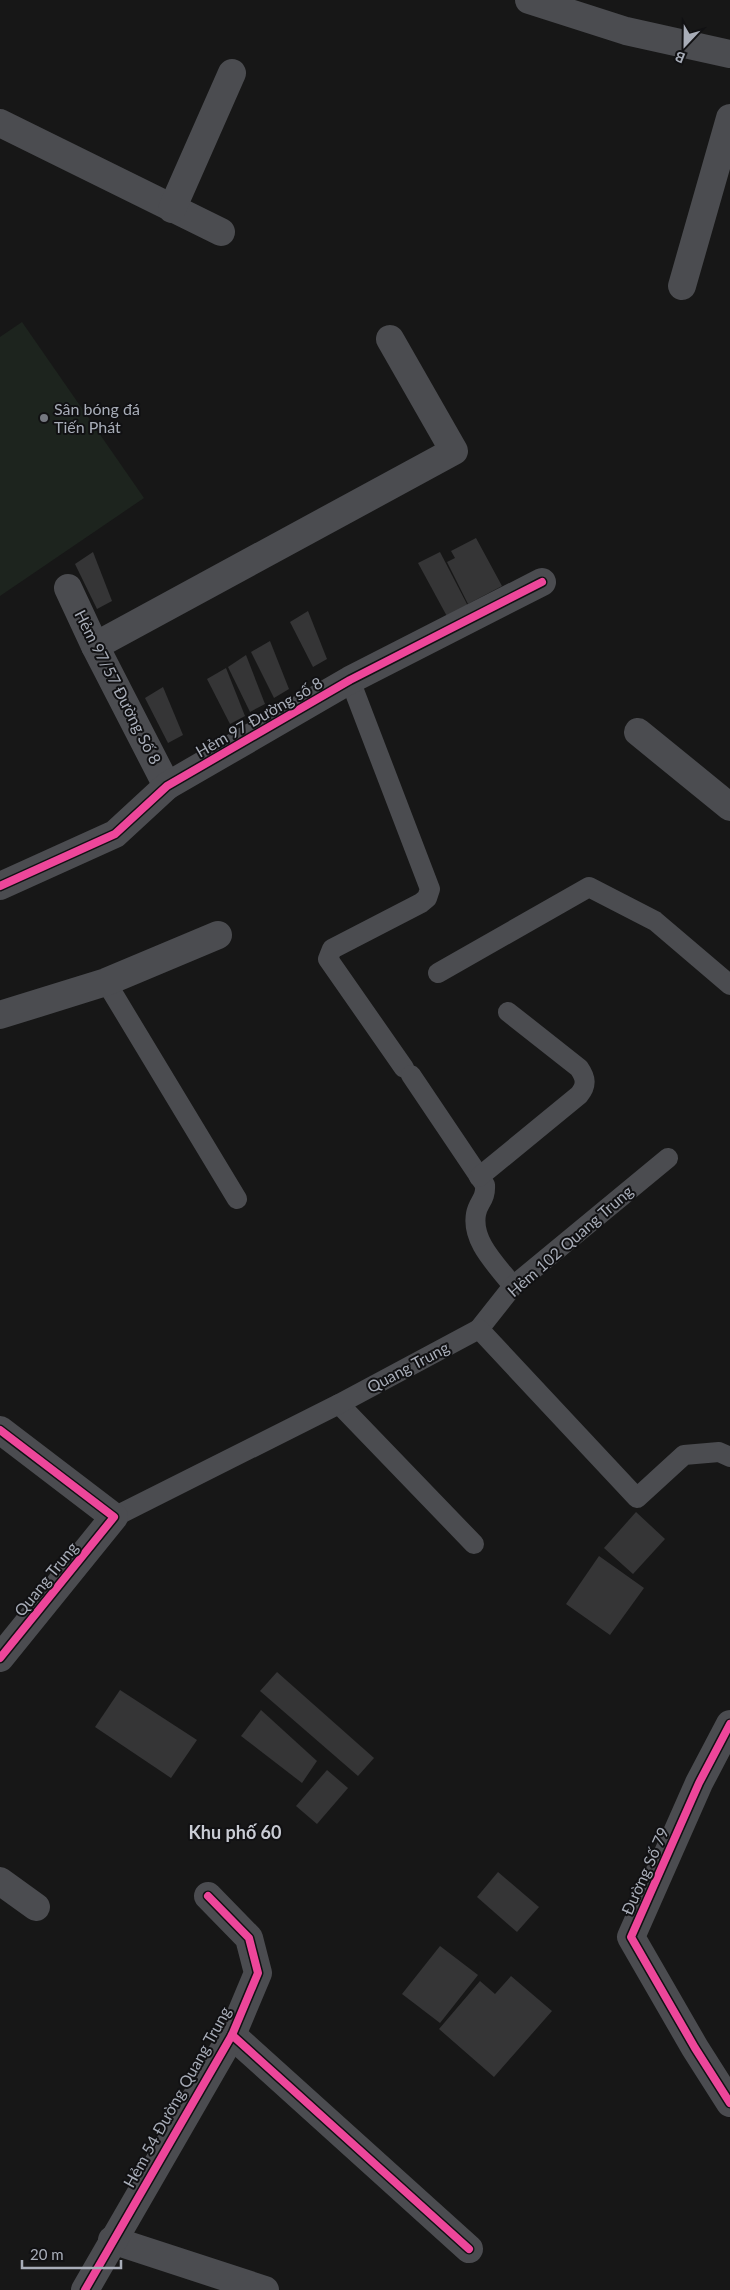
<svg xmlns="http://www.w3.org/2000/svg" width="730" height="2290" font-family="Lato,sans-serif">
  <rect width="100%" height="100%" fill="#171717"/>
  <polygon fill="#1d241e" points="22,322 144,498 0,596 0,337"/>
  <g fill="#353536">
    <polygon points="476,538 502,586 468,604 447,562 455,558 451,551"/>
    <polygon points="93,552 112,601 97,609 75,564"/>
    <polygon points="440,552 470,610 449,620 418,563"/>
    <polygon points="308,611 327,659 313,667 290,622"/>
    <polygon points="270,641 289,689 274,698 251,652"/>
    <polygon points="246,655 265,704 250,712 228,667"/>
    <polygon points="226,668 245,716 230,724 207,679"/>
    <polygon points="163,687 183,735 168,743 145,698"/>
    <polygon points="636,1512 665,1539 633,1574 604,1548"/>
    <polygon points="599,1556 644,1588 610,1635 566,1604"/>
    <polygon points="277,1672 374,1758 358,1776 260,1691"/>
    <polygon points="120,1690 197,1740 171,1778 95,1727"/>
    <polygon points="261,1710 317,1761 302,1783 241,1736"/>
    <polygon points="327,1770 348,1788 317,1824 296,1806"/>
    <polygon points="498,1872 539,1907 517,1932 477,1897"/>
    <polygon points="440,1946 478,1975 440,2023 402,1994"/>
    <polygon points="511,1976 552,2011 494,2077 439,2029 480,1981 495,1994"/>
  </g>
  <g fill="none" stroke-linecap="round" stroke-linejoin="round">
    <g stroke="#4b4c50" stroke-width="20">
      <polyline points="350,680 430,889 427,898 421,903 332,949 328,959 404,1068"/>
      <polyline points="438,973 589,887 655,921 730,985"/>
      <polyline points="106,982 237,1199"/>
      <path d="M411,1075L485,1185C486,1200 478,1202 476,1214C471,1242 498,1266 513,1286"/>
      <path d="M479,1177L579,1095C587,1085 586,1078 579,1068L508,1012"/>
      <polyline points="479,1329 513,1286 668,1158"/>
      <polyline points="339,1404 474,1544"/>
      <polyline points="114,1517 339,1404 479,1329 637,1498 684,1455 719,1452 730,1457"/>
    </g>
    <g stroke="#4b4c50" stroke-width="28">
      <polyline points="529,0 626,31 730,54"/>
      <polyline points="0,123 221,232"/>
      <polyline points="172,209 232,73"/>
      <polyline points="682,286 730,118"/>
      <polyline points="68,588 95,646 167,786"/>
      <polyline points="95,646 454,451 390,339"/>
      <polyline points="638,732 730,807"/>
      <polyline points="0,886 115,834 167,786 350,680 542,582"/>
      <polyline points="0,1015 106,982 218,935"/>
      <polyline points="0,1430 114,1517 0,1658"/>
      <polyline points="730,1724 699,1783 631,1937 695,2048 730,2103"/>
      <polyline points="0,1881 36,1907"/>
      <polyline points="232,2035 469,2249"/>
      <polyline points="112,2240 265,2290"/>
      <polyline points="85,2290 232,2035 258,1973 249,1938 208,1896"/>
    </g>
    <defs>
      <g id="cycleway">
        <polyline points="0,886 115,834 167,786 350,680 542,582"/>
        <polyline points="0,1430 114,1517 0,1658"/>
        <polyline points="730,1724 699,1783 631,1937 695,2048 730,2103"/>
        <polyline points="232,2035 469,2249"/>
        <polyline points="85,2290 232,2035 258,1973 249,1938 208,1896"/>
      </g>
    </defs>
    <use href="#cycleway" stroke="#111113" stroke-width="11"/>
    <use href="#cycleway" stroke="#ed469a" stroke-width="8"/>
  </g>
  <circle fill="#757880" stroke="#111113" stroke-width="2" cx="44" cy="418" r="5"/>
  <g text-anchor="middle" stroke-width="4" stroke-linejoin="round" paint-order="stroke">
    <g font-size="16" fill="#a8adb8" stroke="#111113" text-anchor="start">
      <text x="54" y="415">Sân bóng đá<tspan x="54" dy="18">Tiến Phát</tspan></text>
    </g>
    <g font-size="16" fill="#a8adb8" stroke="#111113">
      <text transform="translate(118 687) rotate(63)" y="6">Hẻm 97/57 Đường Số 8</text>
      <text transform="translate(259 717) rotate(-30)" y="6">Hẻm 97 Đường số 8</text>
      <text transform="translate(570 1241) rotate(-41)" y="6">Hẻm 102 Quang Trung</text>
      <text transform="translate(408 1367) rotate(-28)" y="6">Quang Trung</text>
      <text transform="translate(46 1579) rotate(-51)" y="6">Quang Trung</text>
      <text transform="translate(645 1871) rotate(-66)" y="6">Đường Số 79</text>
      <text transform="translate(177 2097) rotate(-61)" y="6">Hẻm 54 Đường Quang Trung</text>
    </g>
    <g font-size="18" font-weight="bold" fill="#c9ccd4" stroke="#111113">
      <text x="235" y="1839">Khu phố 60</text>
    </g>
  </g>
  <g transform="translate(685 45) rotate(202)" stroke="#111113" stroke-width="4" paint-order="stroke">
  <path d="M0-4L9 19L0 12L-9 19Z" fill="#a8adb8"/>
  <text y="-8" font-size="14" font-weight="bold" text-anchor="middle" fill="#a8adb8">B</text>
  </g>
  <path d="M22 2260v8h99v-8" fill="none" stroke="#a8adb8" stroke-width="2.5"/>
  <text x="30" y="2260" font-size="15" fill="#a8adb8" stroke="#111113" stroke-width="4" paint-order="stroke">20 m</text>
</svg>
